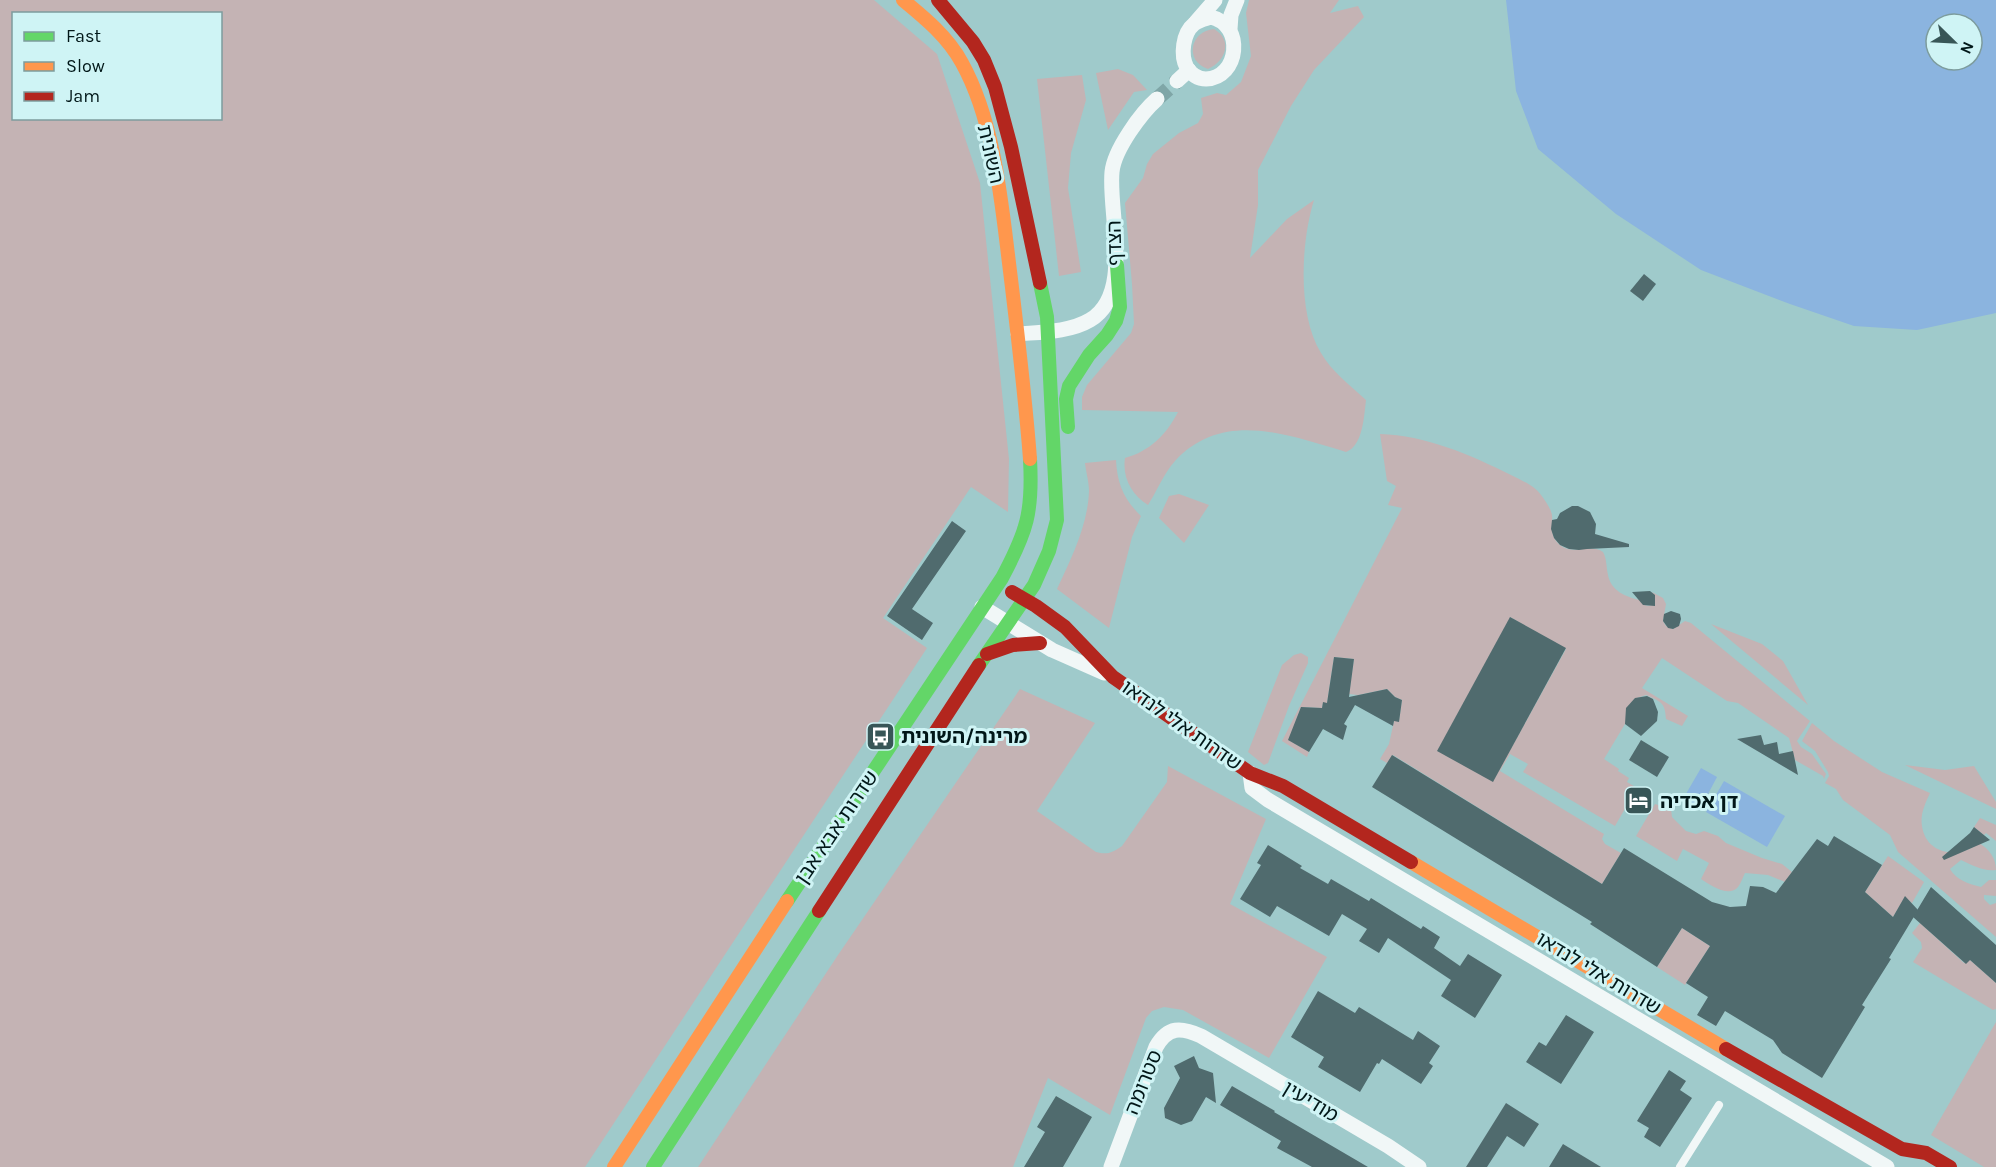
<svg xmlns="http://www.w3.org/2000/svg" width="1996" height="1167" font-family="Karla,'Noto Sans Hebrew',sans-serif">
  <rect width="100%" height="100%" fill="#9fcacb"/>
  <g fill="#c4b3b4" fill-rule="evenodd">
    <path d="M0,0H874L937,54L980,183L1009,459L1008,512L971,487L883,618L927,648L585,1167H0ZM14,14H220V118H14Z"/>
    <path d="M1249,0H1339L1330,13L1358,6L1364,17L1314,70L1291,106L1258,170V205L1250,258L1287,219L1314,200C1301,242 1297,314 1321,353C1331,371 1351,386 1366,400C1364,416 1363,446 1346,452C1288,435 1223,409 1175,461C1164,473 1157,491 1148,505C1132,495 1122,478 1125,458C1150,451 1166,435 1178,412L1082,410V397L1087,385L1131,333L1134,324L1132,284L1125,203L1143,178L1147,164L1153,154L1179,133L1198,123L1203,114L1201,98L1217,93L1226,95L1241,82L1251,56L1246,13Z"/>
    <path d="M1214,29C1233,40 1226,61 1208,69C1184,61 1190,31 1214,29Z"/>
    <polygon points="1118,69 1133,75 1147,90 1134,92 1108,130 1096,73"/>
    <polygon points="1082,75 1086,100 1071,153 1068,188 1081,272 1059,276 1037,79"/>
    <path d="M1380,434C1425,435 1471,455 1511,475C1522,481 1534,485 1541,495C1545,500 1551,509 1552,515C1553,526 1549,536 1560,545C1573,556 1590,543 1603,552C1607,559 1606,567 1608,575C1611,591 1626,597 1640,600C1645,609 1655,607 1655,597L1652,592L1663,598L1666,604L1663,621L1666,626L1673,629L1685,621L1691,623L1810,721L1797,741L1801,747L1812,754L1826,774L1824,779L1823,776L1795,760L1789,738L1738,703L1727,701L1662,658L1642,688L1688,716L1682,726L1666,719C1665,702 1661,702 1646,695L1634,699L1625,724L1604,759L1619,769L1618,771L1629,778L1627,782L1637,788L1615,826L1523,772L1528,764L1510,754L1500,771L1604,834L1602,839L1605,844L1621,853L1602,884L1393,755L1387,763L1380,759L1389,744L1394,721H1399L1402,700L1395,697L1387,689L1358,695L1349,694L1354,659L1334,657L1327,703H1323L1322,708L1301,707L1289,740L1309,752L1307,757L1282,741L1402,508L1388,505L1396,486L1387,481ZM1510,617L1566,649L1493,781Z"/>
    <path d="M1116,460C1117,483 1124,500 1141,516L1132,537L1109,628L1057,589C1071,559 1088,525 1089,491C1089,482 1086,472 1085,463Z"/>
    <polygon points="1179,494 1209,505 1184,543 1159,518 1169,496"/>
    <polygon points="1711,624 1762,644 1772,652 1783,661 1808,705"/>
    <polygon points="1301,653 1308,657 1308,663 1289,706 1268,763 1264,765 1248,752 1282,665 1294,655"/>
    <path d="M1020,689L1095,723L1037,811L1096,852C1107,855 1112,853 1122,846L1167,782L1168,766L1266,819L1230,904L1327,957L1269,1058L1183,1010L1164,1007L1152,1011L1146,1018L1110,1115L1048,1078L1013,1167H698L838,955Z"/>
    <path d="M1812,723L1834,741L1882,772L1930,793C1925,804 1920,814 1922,826C1926,855 1959,859 1979,843C1989,849 1996,858 1996,870C1984,872 1972,865 1961,860L1950,869C1956,880 1969,884 1981,887L1989,880H1996V896L1984,895V899L1990,905L1996,903V937L1898,852L1890,835L1843,800L1836,789L1825,783L1829,776L1828,772L1815,751L1802,741Z"/>
    <polygon points="1905,765 1945,770 1974,766 1996,802 1996,809"/>
    <path d="M1655,804L1671,809L1672,817L1686,831L1696,834L1704,831L1718,836L1726,843L1762,858L1782,864L1792,872L1785,882L1768,875L1745,873C1743,877 1741,883 1738,887C1729,898 1710,885 1701,879L1709,863L1683,849L1677,861L1636,836Z"/>
    <polygon points="1980,818 1996,825 1996,841 1986,833 1984,835 1974,827"/>
    <polygon points="1888,856 1924,882 1912,903 1905,897 1893,917 1865,892"/>
    <polygon points="1920,923 1964,963 1970,960 1996,983 1996,1009 1993,1010 1913,962 1922,948 1921,942 1912,933"/>
    <polygon points="1682,928 1710,946 1685,985 1657,967"/>
    <polygon points="1996,1022 1996,1167 1984,1167 1931,1135"/>
  </g>
  <g fill="#8bb4df" fill-rule="evenodd">
    <path d="M1506,0H1996V313L1917,330L1854,326L1790,304L1701,270L1616,214L1538,149L1516,91ZM1936,24H1972V60H1936Z"/>
    <polygon points="1701,768 1717,777 1700,809 1683,799"/>
    <polygon points="1724,781 1785,816 1767,847 1706,812"/>
  </g>
  <g fill="#506b6e">
    <polygon points="1644,274 1656,284 1643,301 1630,291"/>
    <polygon points="1572,506 1578,506 1590,512 1596,524 1595,534 1629,544 1629,547 1587,549 1579,550 1569,549 1560,545 1554,538 1551,529 1552,520 1557,519 1560,513"/>
    <polygon points="952,521 966,531 912,609 933,623 922,640 887,616"/>
    <polygon points="1650,591 1655,595 1655,606 1643,605 1632,592"/>
    <polygon points="1671,611 1680,614 1681,619 1679,626 1673,629 1668,628 1663,621 1664,614"/>
    <polygon points="1510,617 1566,648 1493,782 1437,751"/>
    <polygon points="1334,657 1354,659 1349,697 1387,689 1395,697 1402,700 1399,722 1394,721 1393,726 1355,705 1344,724 1347,726 1343,740 1323,729 1309,752 1288,740 1301,707 1322,708 1323,702 1327,703"/>
    <polygon points="1647,696 1653,699 1658,712 1657,721 1641,736 1625,724 1626,708 1635,698"/>
    <polygon points="1761,735 1764,745 1777,742 1779,754 1793,751 1798,775 1737,739"/>
    <polygon points="1641,740 1669,757 1657,777 1629,760"/>
    <polygon points="1392,755 1602,884 1624,848 1712,902 1730,907 1746,906 1750,886 1763,887 1776,893 1817,839 1828,846 1834,836 1882,865 1865,892 1893,917 1905,896 1918,910 1889,958 1891,959 1862,1005 1865,1007 1822,1078 1782,1053 1773,1040 1725,1011 1716,1026 1697,1015 1708,997 1686,983 1710,946 1682,928 1657,967 1590,924 1592,922 1372,787"/>
    <polygon points="1974,827 1990,840 1944,860 1942,857 1970,833"/>
    <polygon points="1268,845 1302,866 1300,868 1328,884 1331,879 1369,901 1371,898 1421,929 1423,926 1440,937 1434,948 1460,966 1468,954 1502,975 1475,1018 1441,996 1451,980 1388,938 1379,953 1359,941 1367,929 1342,914 1329,936 1277,906 1270,917 1240,899 1261,865 1257,863"/>
    <polygon points="1931,887 1996,945 1996,983 1970,960 1966,964 1913,917"/>
    <polygon points="1318,991 1355,1013 1359,1007 1413,1040 1418,1031 1440,1046 1429,1063 1433,1066 1421,1084 1382,1059 1379,1064 1377,1063 1360,1092 1318,1067 1324,1057 1291,1037"/>
    <polygon points="1566,1015 1594,1032 1561,1084 1526,1062 1539,1042 1546,1046"/>
    <polygon points="1194,1056 1199,1068 1213,1073 1216,1103 1206,1097 1192,1121 1181,1125 1165,1118 1164,1108 1180,1078 1174,1066"/>
    <polygon points="1669,1070 1686,1081 1680,1090 1692,1098 1660,1147 1644,1137 1649,1128 1637,1121"/>
    <polygon points="1232,1086 1275,1111 1274,1112 1368,1167 1312,1167 1277,1148 1281,1141 1220,1105"/>
    <polygon points="1056,1096 1092,1117 1063,1167 1024,1167 1045,1132 1037,1127"/>
    <polygon points="1506,1103 1539,1124 1524,1147 1507,1136 1487,1167 1466,1167"/>
    <polygon points="1563,1144 1601,1167 1549,1167"/>
  </g>
  <g fill="none" stroke-linecap="round" stroke-linejoin="round">
    <polyline stroke="#7fa6a7" stroke-width="15" stroke-dasharray="15 8" stroke-linecap="butt" points="1157,99 1177,81"/>
    <polyline stroke="#f1f7f7" stroke-width="8" points="1680,1167 1719,1105"/>
    <g stroke="#f1f7f7" stroke-width="15">
      <path d="M1211,17C1245,25 1239,78 1206,79C1198,79 1191,74 1187,68C1180,55 1183,33 1194,24C1199,20 1205,19 1211,17Z"/>
      <polyline points="1196,22 1215,0"/>
      <polyline points="1230,29 1231,15 1237,0"/>
      <polyline points="1177,81 1189,70"/>
      <path d="M1018,334C1041,332 1070,332 1090,320C1134,294 1108,213 1112,172C1114,150 1141,113 1157,99"/>
      <polyline points="982,607 1052,650 1104,673"/>
      <polyline points="1250,773 1252,788 1268,800 1887,1167"/>
      <path d="M1111,1167L1156,1047C1168,1026 1181,1027 1201,1036L1388,1146L1419,1167"/>
    </g>
    <g stroke="#63d668" stroke-width="14">
      <polyline points="1068,427 1066,399 1069,386 1089,355 1107,335 1116,321 1120,307 1117,265"/>
      <polyline points="979,665 1034,585 1049,551 1057,520 1047,317 1040,283"/>
      <path d="M787,901L1002,578C1027,531 1033,512 1030,459"/>
      <polyline points="653,1167 819,911"/>
    </g>
    <g stroke="#ff974d" stroke-width="14">
      <path d="M903,0C925,18 948,37 962,63C994,121 1001,198 1009,263C1017,328 1025,393 1030,459"/>
      <polyline points="1411,862 1726,1049"/>
      <polyline points="614,1167 787,901"/>
    </g>
    <g stroke="#b3261e" stroke-width="14">
      <polyline points="938,0 973,42 984,60 995,87 1011,147 1040,283"/>
      <polyline points="1012,592 1036,606 1065,627 1113,677 1250,773 1283,786 1411,862"/>
      <polyline points="987,654 1013,645 1040,643"/>
      <polyline points="819,911 979,665"/>
      <polyline points="1726,1049 1902,1149 1926,1153 1950,1167"/>
    </g>
  </g>
  <defs>
    <symbol id="bus-square" viewBox="-11 -11 22 22"><rect x="-9" y="-9" width="18" height="18" rx="4" fill="#385657" stroke="#cff4f5"/><path d="M-5-6H5V4H4V6H2V4H-2V6H-4V4H-5ZM-3.5-4V0h7V-4ZM-3.5 1.2v1.5H-2V1.2ZM2 1.2v1.5H3.5V1.2Z" fill="#fff"/></symbol>
    <symbol id="hotel-square" viewBox="-11 -11 22 22"><rect x="-9" y="-9" width="18" height="18" rx="4" fill="#385657" stroke="#cff4f5"/><path d="M-6-4.5h1.5V1H6V5H4.5V3h-9V5H-6ZM-4 0a1.8 1.8 0 1 1 3.6 0ZM.5 0V-2.5h3Q6-2.5 6 0Z" fill="#fff"/></symbol>
  </defs>
  <g fill-rule="evenodd">
    <use href="#bus-square" x="864" y="720" width="33" height="33"/>
    <use href="#hotel-square" x="1622" y="784" width="33" height="33"/>
  </g>
  <g text-anchor="middle" stroke-width="6" stroke-linejoin="round" paint-order="stroke">
    <g font-size="20" fill="#011718" stroke="#cff4f5">
      <text transform="translate(991 154) rotate(77)" y="7">השונית</text>
      <text transform="translate(1114 243) rotate(-91)" y="7">הצדף</text>
      <text transform="translate(1182 725) rotate(35)" y="7">שדרות אלי לנדאו</text>
      <text transform="translate(836 827) rotate(-56)" y="7">שדרות אבא אבן</text>
      <text transform="translate(1599 973) rotate(31)" y="7">שדרות אלי לנדאו</text>
      <text transform="translate(1143 1082) rotate(-68)" y="7">סטרומה</text>
      <text transform="translate(1311 1101) rotate(31)" y="7">מודיעין</text>
    </g>
    <g font-size="20" font-weight="bold" fill="#011718" stroke="#cff4f5" text-anchor="start">
      <text x="901" y="743">מרינה/השונית</text>
      <text x="1660" y="808">דן אכדיה</text>
    </g>
  </g>
  <rect x="12" y="12" width="210" height="108" fill="#cff4f5" stroke="#7d9c9d" stroke-width="1.5"/>
  <rect x="24" y="32" width="30" height="9" fill="#63d668" stroke="#7d9c9d" stroke-width="1.5"/>
  <text x="66" y="42" font-size="18" fill="#011718">Fast</text>
  <rect x="24" y="62" width="30" height="9" fill="#ff974d" stroke="#7d9c9d" stroke-width="1.5"/>
  <text x="66" y="72" font-size="18" fill="#011718">Slow</text>
  <rect x="24" y="92" width="30" height="9" fill="#b3261e" stroke="#7d9c9d" stroke-width="1.5"/>
  <text x="66" y="102" font-size="18" fill="#011718">Jam</text>
  <g transform="translate(1954 42) rotate(114)"><circle r="28" fill="#cff4f5" stroke="#7d9c9d" stroke-width="1.5"/>
  <path d="M0-4.5L10 22L0 15L-10 22Z" fill="#385657"/>
  <text y="-9" font-size="16" font-weight="bold" text-anchor="middle" fill="#011718">N</text>
  </g>
</svg>
